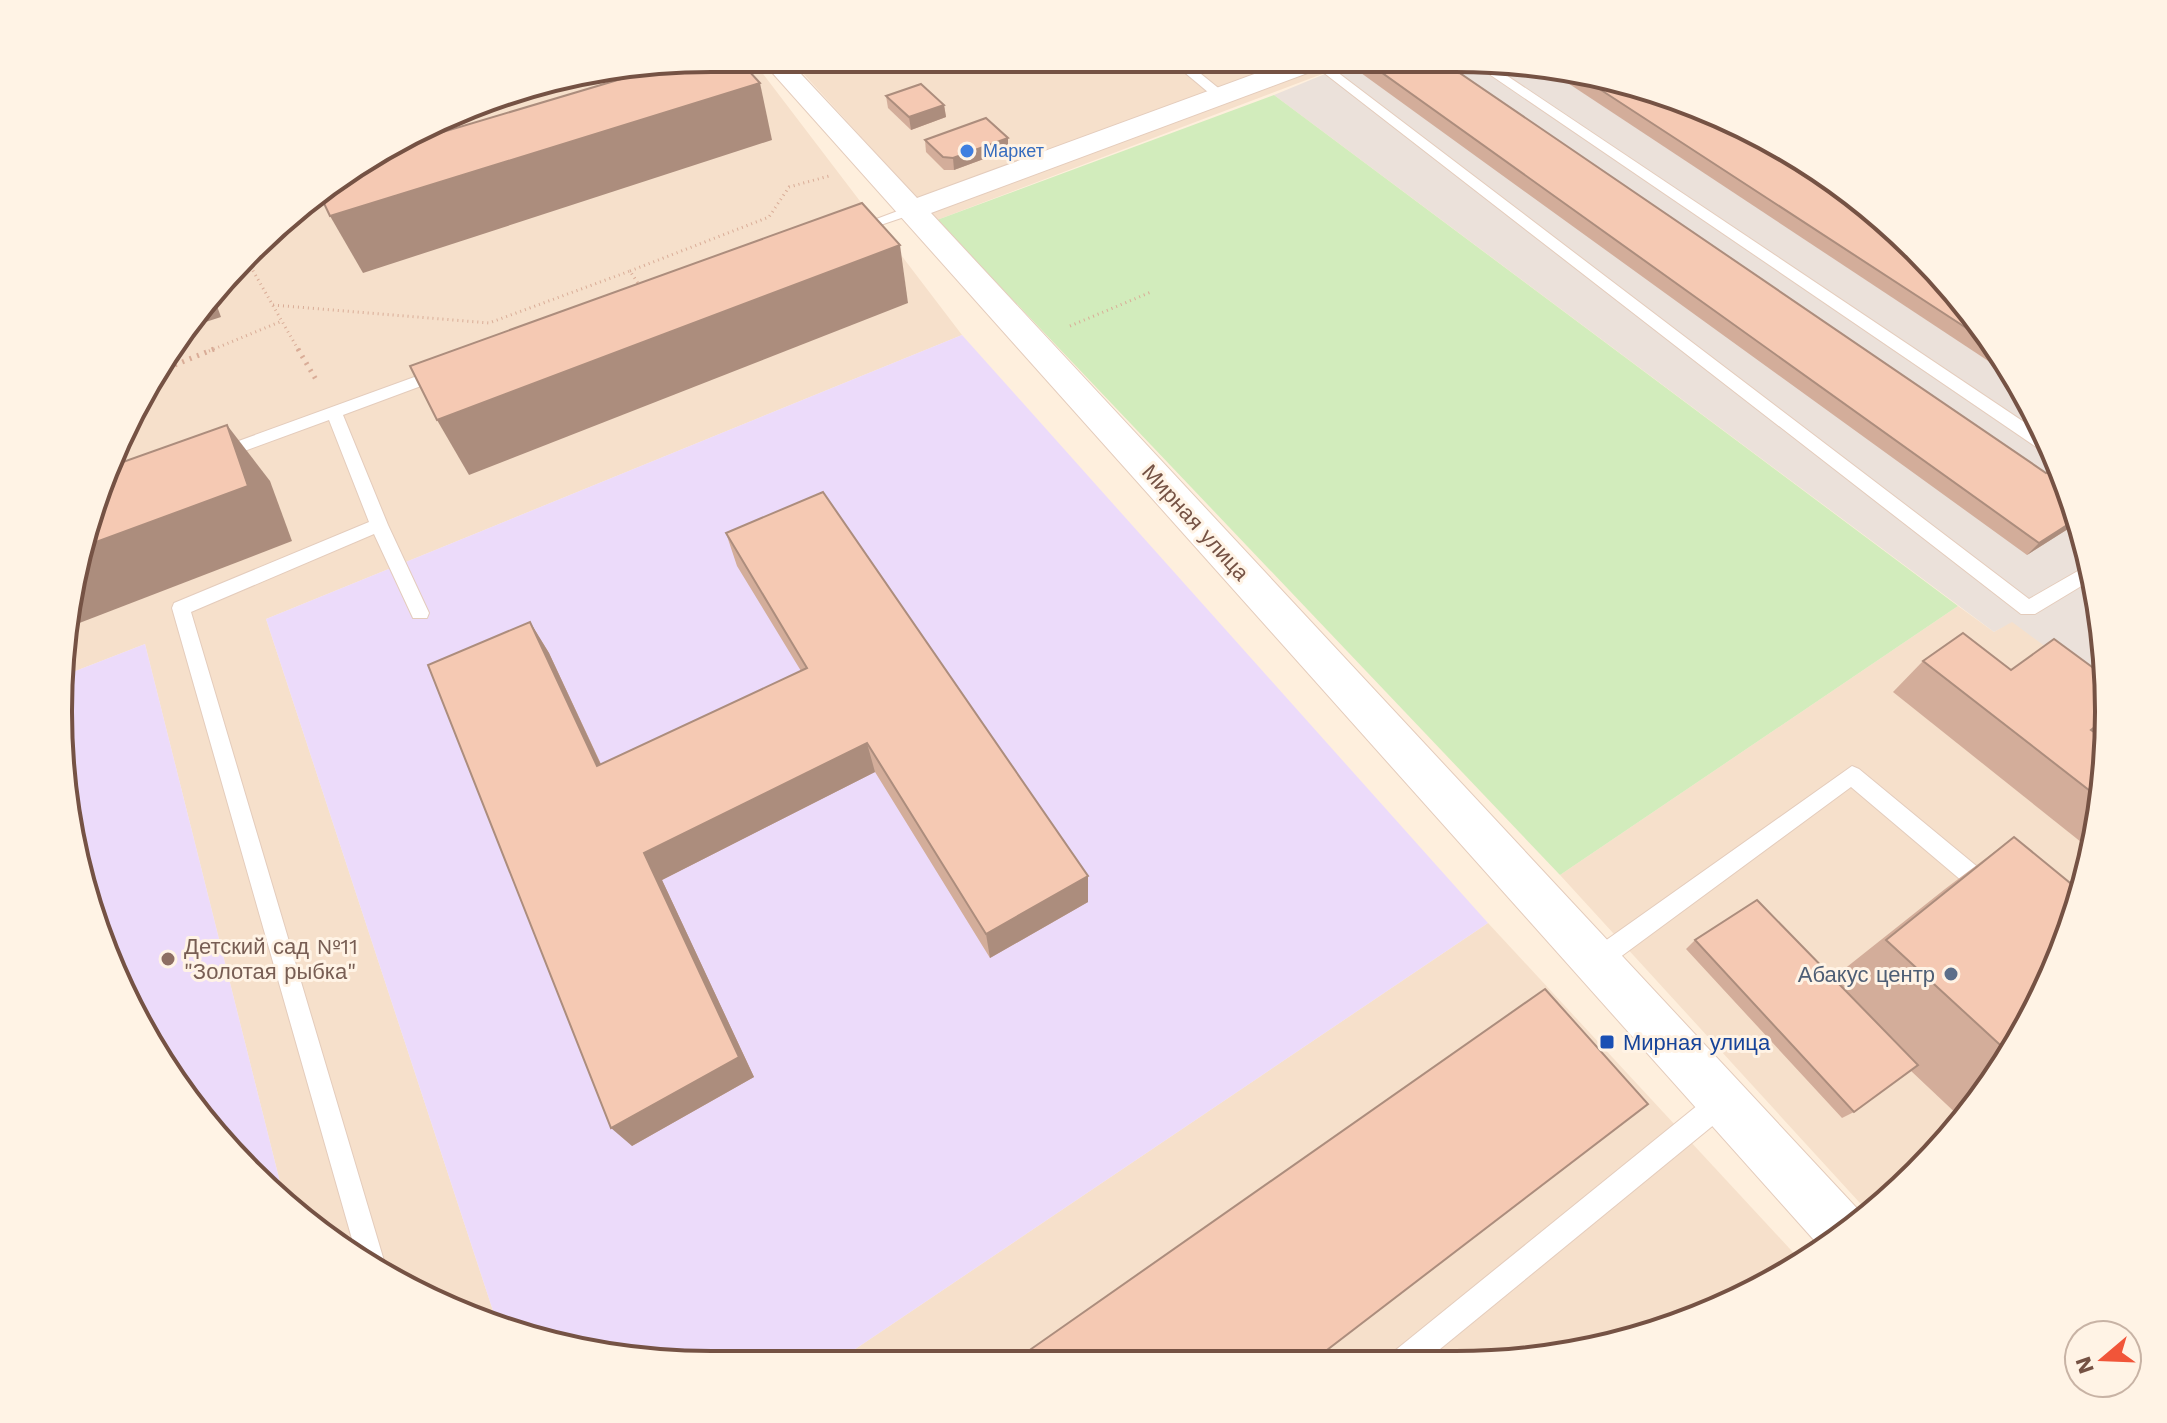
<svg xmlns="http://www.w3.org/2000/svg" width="2167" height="1423" font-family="'Work Sans',sans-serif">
  <rect width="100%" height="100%" fill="#feefdd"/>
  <g fill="#f6e0cb">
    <polygon points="711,58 751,58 962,335 266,619 496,1320 423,1298 286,1206 145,644 60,677 59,668 108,462 193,313 348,168 502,93"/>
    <polygon points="790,59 1354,62 937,220"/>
    <polygon points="1958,606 1994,632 2012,621 2107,692 2103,797 2074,922 2021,1039 1947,1143 1870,1214 1560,875"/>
    <polygon points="1488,923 1802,1262 1744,1298 1624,1343 1498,1364 839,1360"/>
  </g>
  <polygon fill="#ebe1da" points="1354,62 1541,64 1744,125 1887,220 1974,314 2042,423 2087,543 2108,669 2107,692 2012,622 1994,632 1274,95"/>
  <g fill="#ecdbfa">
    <polygon points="962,335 1488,923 839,1360 626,1359 496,1320 266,619"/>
    <polygon points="145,644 286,1206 146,1039 80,880 60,677"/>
  </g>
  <polygon fill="#d2ecbc" points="1274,95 1958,606 1560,875 937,220"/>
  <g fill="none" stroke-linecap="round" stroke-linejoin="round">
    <defs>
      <g id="lane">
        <polygon points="1171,61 1185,61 1227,95 1215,98"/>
        <polygon points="1310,62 1324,62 2029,599 2090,564 2093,579 2035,614 2021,614"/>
        <polygon points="1473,63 1488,63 2048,438 2054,454 2045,453"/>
        <polygon points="911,206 916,207 916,213 854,234 847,230"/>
        <polygon points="442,367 448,368 448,376 343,415 388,525 429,613 427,618 413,618 374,534 191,612 385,1264 382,1271 356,1253 172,608 174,603 369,522 329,420 217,461 211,459 208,455 211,451"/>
        <polygon points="1852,766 1859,769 1997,883 2000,890 1997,897 1989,900 1981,897 1851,787 1604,969 1596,972 1588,969 1585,961 1588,953"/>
        <polygon points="1723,1089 1732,1092 1735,1101 1732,1110 1423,1363 1388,1363 1392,1353 1714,1092"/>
      </g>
      <polygon id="street" points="759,58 787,59 917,198 1287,62 1325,62 1321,68 931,213 1866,1218 1822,1249"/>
    </defs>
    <use href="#lane" stroke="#e4ccbc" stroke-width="2"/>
    <use href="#street" stroke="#e4ccbc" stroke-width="2"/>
    <g stroke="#d9ac97" stroke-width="3" stroke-dasharray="1 4" stroke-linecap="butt">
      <polyline points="248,262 299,351"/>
      <polyline points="630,271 769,217 789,187 829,176"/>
      <polyline points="273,305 489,323 630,271 641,288"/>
      <polyline points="1070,326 1151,292"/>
      <polyline points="209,351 282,321"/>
    </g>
    <g stroke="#d9ac97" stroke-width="5" stroke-dasharray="2 6" stroke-linecap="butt">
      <polyline points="298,349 318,383"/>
      <polyline points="160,371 214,349"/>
    </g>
    <use href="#lane" fill="#fff" fill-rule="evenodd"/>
    <use href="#street" fill="#fff" fill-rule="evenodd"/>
  </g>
  <g fill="#d3ad9a">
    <polygon points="1351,62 1445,63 2046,473 2058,466 2079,522 2027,555 1350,65"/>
    <polygon points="1539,64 1725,119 1974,314 2014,378"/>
    <polygon points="886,96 944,105 946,117 911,130 888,108"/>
    <polygon points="1008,138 1008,150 954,170 944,170 926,152 925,140"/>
    <polygon points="726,533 1088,876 1088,902 990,958 875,772 662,880 754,1077 632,1146 530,622 549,653 601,764 801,671 737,566"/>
    <polygon points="1923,661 2092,730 2103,797 2091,850 1893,692"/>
    <polygon points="2014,837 2021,1039 1963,1120 1910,1070 1854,1112 1842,1118 1686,949 1695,940 1833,978 1945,889"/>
  </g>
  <g fill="#ac8d7d">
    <polygon points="760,83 772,140 363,273 330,216"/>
    <polygon points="944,105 946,117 911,130 909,117"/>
    <polygon points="1008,138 1008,150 954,170 953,158"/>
    <polygon points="900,245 908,303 469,475 437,420"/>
    <polygon points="213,295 221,317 184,329 193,313"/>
    <polygon points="227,425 270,481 292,541 69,627 88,545"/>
    <polygon points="2078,518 2079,522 2027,555 2039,543"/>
    <polygon points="530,622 549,653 615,795 597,766"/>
    <polygon points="867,743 875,772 662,880 754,1077 632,1146 611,1128 644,853"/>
    <polygon points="1088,876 1088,902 990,958 986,934"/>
  </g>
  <g fill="#f5c9b3" stroke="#ac8d7d" stroke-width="2">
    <polygon points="712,58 737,58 760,83 330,216 320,195 348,168 389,148 668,65"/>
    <polygon points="1367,62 1445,63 2046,473 2058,466 2078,518 2039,543"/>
    <polygon points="1578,75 1725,119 1887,220 1974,314 1994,346"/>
    <polygon points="921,84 944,105 909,117 886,96"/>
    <polygon points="986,118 1008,138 953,158 943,157 925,140"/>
    <polygon points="862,203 900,245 437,420 410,366"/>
    <polygon points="227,425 248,486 88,545 106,468"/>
    <polygon points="823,492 1088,876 986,934 867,743 644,853 739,1057 611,1128 428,665 530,622 597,766 807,668 726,533"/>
    <polygon points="1963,633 2011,670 2054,639 2107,678 2106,718 2091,730 2105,740 2103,801 1923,661"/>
    <polygon points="2014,837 2081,892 2074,922 2021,1039 2010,1054 1886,940"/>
    <polygon points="1757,900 1918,1065 1854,1112 1695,940"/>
    <polygon points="1545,989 1648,1104 1310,1363 1014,1361"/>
  </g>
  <circle fill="#3f7fe0" stroke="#fff3e5" stroke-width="3" cx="967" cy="151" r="8"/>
  <circle fill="#8d6e63" stroke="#fff3e5" stroke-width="3" cx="168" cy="959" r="8"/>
  <circle fill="#5c6f8a" stroke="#fff3e5" stroke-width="3" cx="1951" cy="974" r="8"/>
  <rect fill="#1a4fb4" stroke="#fff3e5" stroke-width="3" x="1599" y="1034" width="16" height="16" rx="4"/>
  <g text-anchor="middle" stroke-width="6" stroke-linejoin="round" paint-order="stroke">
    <g font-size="18" fill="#366cbe" stroke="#fff3e5" text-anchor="start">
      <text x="983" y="157">Маркет</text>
    </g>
    <g font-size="22" fill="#755244" stroke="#fff3e5">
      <text transform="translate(1196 522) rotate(48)" y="8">Мирная улица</text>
    </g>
    <g font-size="22" fill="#785e54" stroke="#fff3e5" text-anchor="start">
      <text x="184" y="954">Детский сад №11<tspan x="184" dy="25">"Золотая рыбка"</tspan></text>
    </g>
    <g font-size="22" fill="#4e5e75" stroke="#fff3e5" text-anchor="end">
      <text x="1935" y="982">Абакус центр</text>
    </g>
    <g font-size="22" fill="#164399" stroke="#fff3e5" text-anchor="start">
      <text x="1623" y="1050">Мирная улица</text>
    </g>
  </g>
  <path d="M0 0H2167V1423H0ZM711 72H1456A639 639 0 0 1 2095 711V712A639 639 0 0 1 1456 1351H711A639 639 0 0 1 72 712V711A639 639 0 0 1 711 72Z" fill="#fff3e5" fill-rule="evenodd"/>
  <path fill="none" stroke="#755244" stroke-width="4" d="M711 72H1456A639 639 0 0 1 2095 711V712A639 639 0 0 1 1456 1351H711A639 639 0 0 1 72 712V711A639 639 0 0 1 711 72Z"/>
  <g transform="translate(2103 1359) rotate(251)"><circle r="38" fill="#fff3e5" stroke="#c8b3a5" stroke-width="2"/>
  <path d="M0-6L14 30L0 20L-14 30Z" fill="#f15539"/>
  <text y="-12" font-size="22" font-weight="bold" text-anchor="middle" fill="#755244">N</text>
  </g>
</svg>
